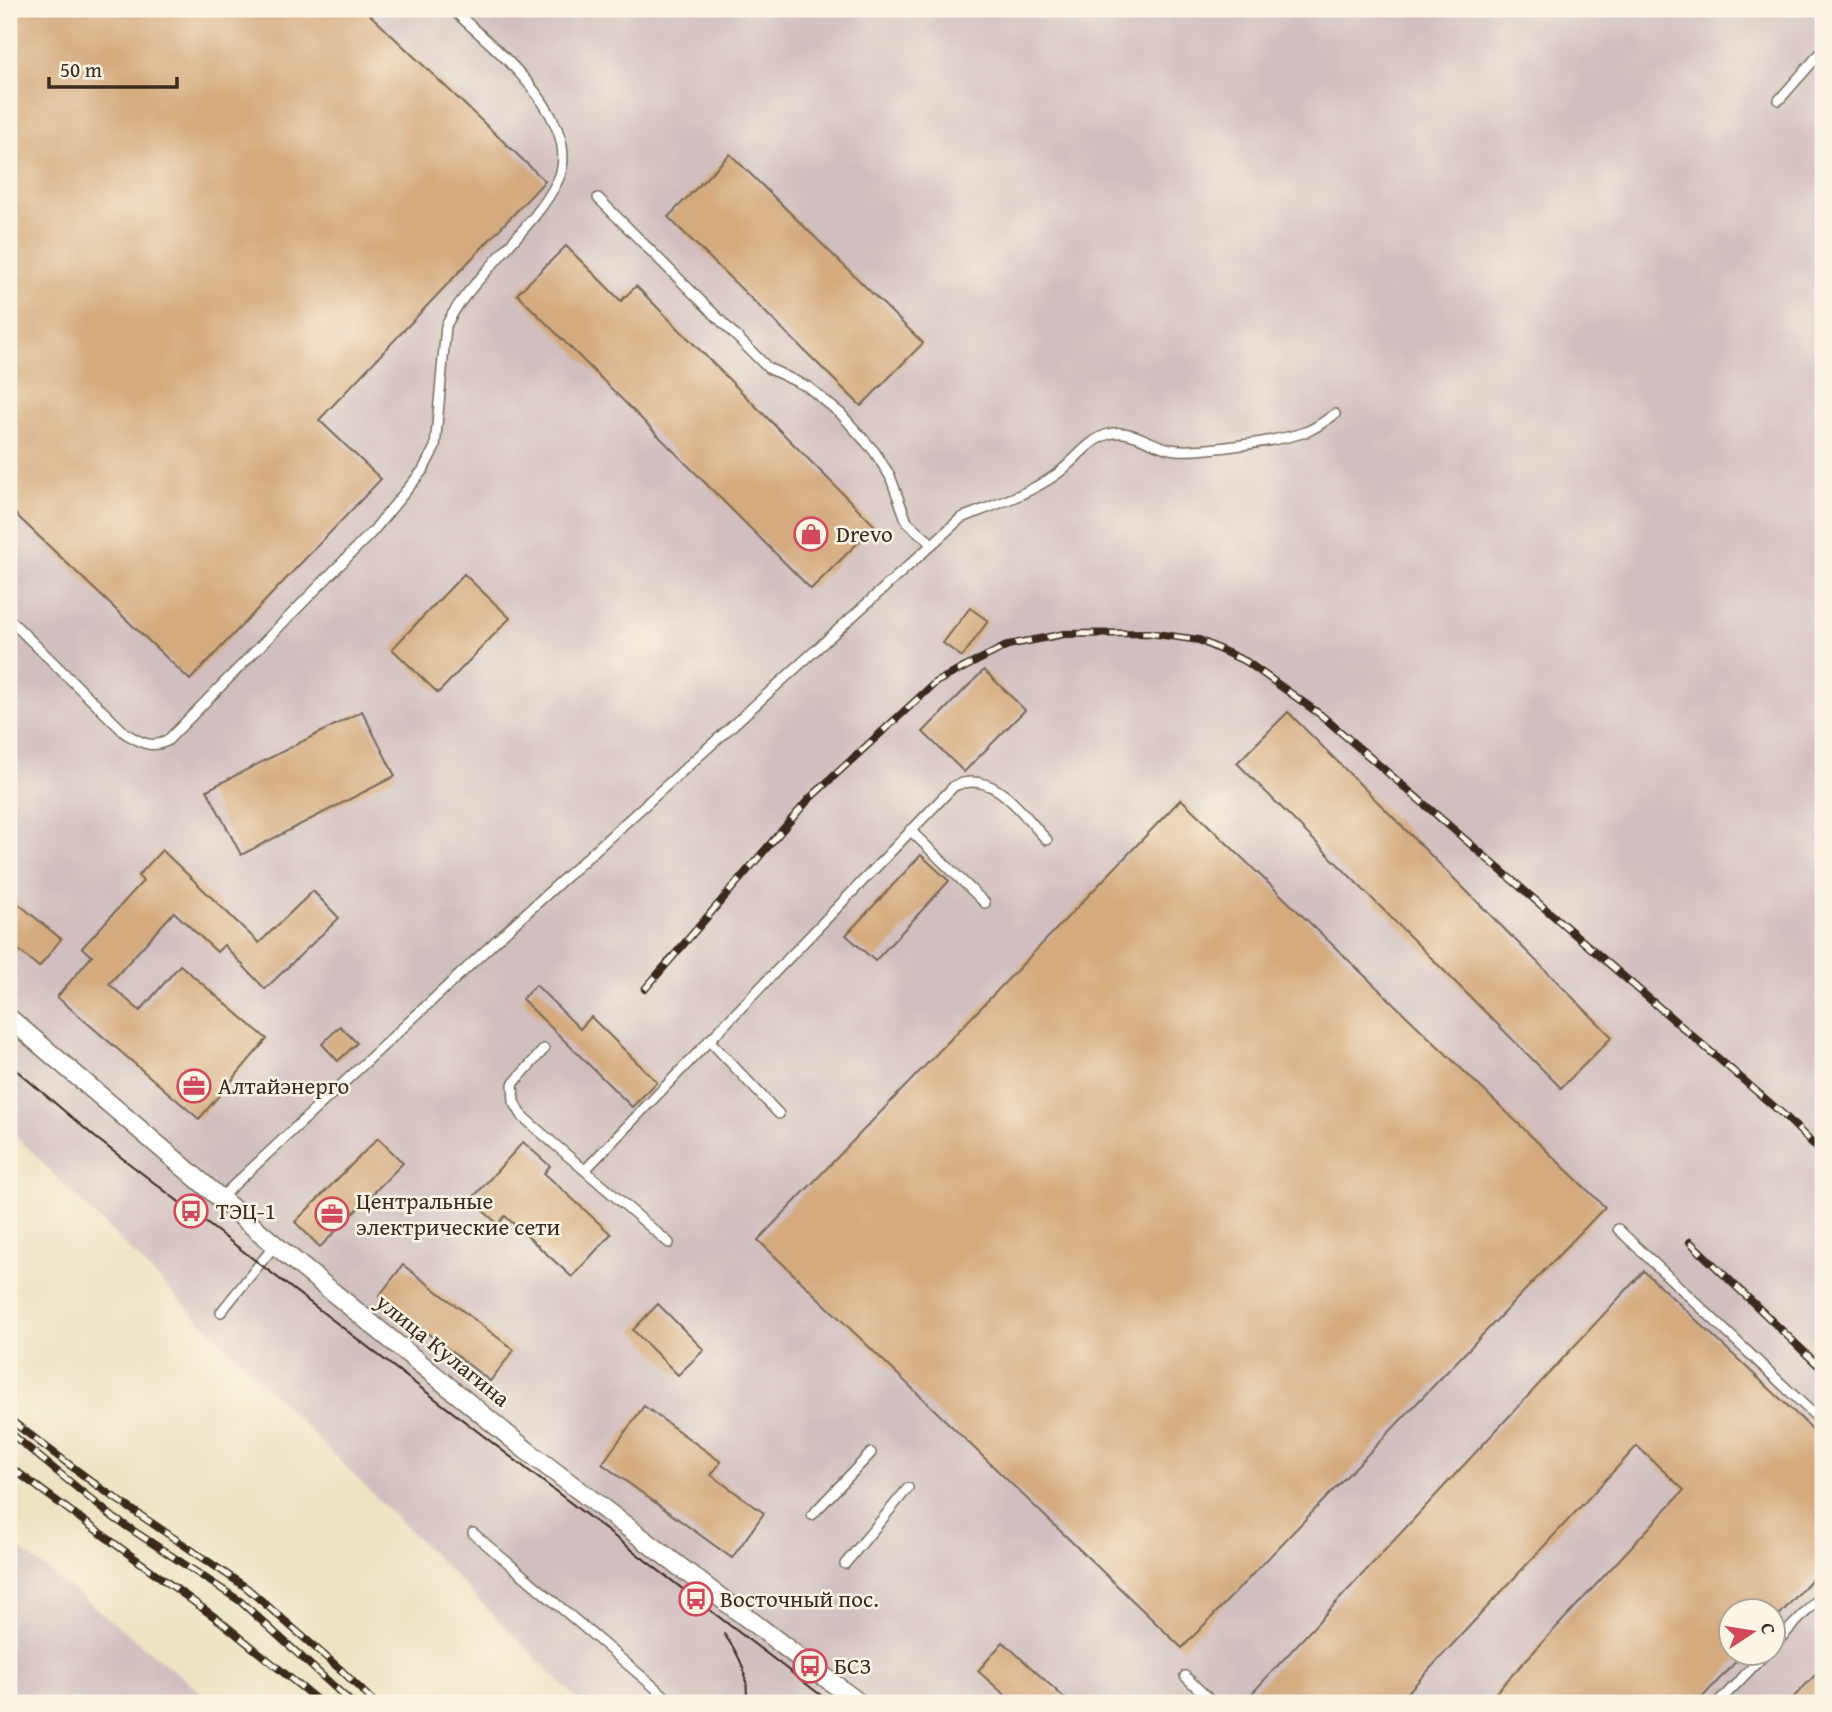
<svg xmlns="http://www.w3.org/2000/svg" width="1832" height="1712" font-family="'Gentium Book Plus',serif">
  <rect width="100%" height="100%" fill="#fcf5e5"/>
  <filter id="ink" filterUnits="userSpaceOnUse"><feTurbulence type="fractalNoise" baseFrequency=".0143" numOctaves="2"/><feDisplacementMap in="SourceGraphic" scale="14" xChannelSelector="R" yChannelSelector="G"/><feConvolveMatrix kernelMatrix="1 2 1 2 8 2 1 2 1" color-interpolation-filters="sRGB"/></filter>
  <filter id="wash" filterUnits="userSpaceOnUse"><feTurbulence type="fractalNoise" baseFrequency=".00686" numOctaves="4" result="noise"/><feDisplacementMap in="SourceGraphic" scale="28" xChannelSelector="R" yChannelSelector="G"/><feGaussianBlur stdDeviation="1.57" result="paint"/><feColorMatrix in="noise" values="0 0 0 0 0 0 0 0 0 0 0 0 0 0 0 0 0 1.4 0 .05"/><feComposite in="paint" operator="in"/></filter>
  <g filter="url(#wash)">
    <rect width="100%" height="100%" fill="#ede4c4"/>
    <g fill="#d1bfbf" fill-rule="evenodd">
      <path d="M9,9H1823V1703H581L9,1129ZM1730,1610H1772V1652H1730Z"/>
      <polygon points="9,1540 215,1703 9,1703"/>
    </g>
    <g id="blocks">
      <g fill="#d4aa7e">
        <polygon points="9,9 364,9 545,181 319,420 381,479 190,680 9,508"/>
        <polygon points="730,154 923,343 861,406 668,217"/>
        <polygon points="566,246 621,301 636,286 875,526 811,589 517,294"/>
        <polygon points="464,574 510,618 438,693 392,649"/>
        <polygon points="970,608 988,621 962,657 943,643"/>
        <polygon points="984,670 1025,710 964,772 923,732"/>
        <polygon points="362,711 395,776 241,855 207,790"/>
        <polygon points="1288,712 1612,1037 1561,1088 1237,763"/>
        <polygon points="1181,799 1605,1207 1182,1648 758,1240"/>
        <polygon points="162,850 259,943 313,891 339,918 265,989 224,945 217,952 174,912 109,984 140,1011 180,965 267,1039 199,1119 57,997 92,956 82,948 143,881 138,876"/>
        <polygon points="921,855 949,881 875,961 846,935"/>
        <polygon points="9,896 61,939 39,967 9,942"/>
        <polygon points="536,985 580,1029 591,1017 657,1082 632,1107 522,999"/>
        <polygon points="340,1026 357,1043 338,1061 322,1044"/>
        <polygon points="378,1138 403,1163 320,1247 295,1222"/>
        <polygon points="523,1142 550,1166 544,1173 611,1234 572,1277 505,1216 498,1224 471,1200"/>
        <polygon points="403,1265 514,1350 490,1381 379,1296"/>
        <polygon points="1644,1271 1823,1439 1823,1567 1773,1622 1773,1611 1731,1611 1731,1653 1744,1653 1697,1703 1486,1703 1684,1490 1637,1446 1398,1703 1243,1703"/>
        <polygon points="658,1304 704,1350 678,1375 633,1330"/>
        <polygon points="644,1406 721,1462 711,1475 764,1513 732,1558 602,1464"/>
        <polygon points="1003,1642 1070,1703 1014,1703 978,1671"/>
        <polygon points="1823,1667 1823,1703 1788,1703"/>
      </g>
    </g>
  </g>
  <g filter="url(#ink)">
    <use href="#blocks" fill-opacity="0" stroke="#796b58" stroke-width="2"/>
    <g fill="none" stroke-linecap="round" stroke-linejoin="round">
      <defs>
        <g id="lane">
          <polyline points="1779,100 1823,50"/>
          <polyline points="598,198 768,368 808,387 841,414 874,451 890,476 907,522 932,544"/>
          <path d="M9,619L125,733C140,742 150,749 167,741L374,530L423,470L435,447L446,326C459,298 485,274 505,250C523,230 546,205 557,182C588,121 490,44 452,9"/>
          <polyline points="910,830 985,903"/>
          <polyline points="709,1040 779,1114"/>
          <polyline points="544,1049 513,1084 514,1102 523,1117 669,1243"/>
          <path d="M585,1170L954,786C994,768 1022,814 1047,840"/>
          <path d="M220,1198L514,924L961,518C992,506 1026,495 1054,476C1072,465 1088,439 1109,434C1131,428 1150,445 1170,449C1194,454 1285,440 1308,431C1318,427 1326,420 1335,414"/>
          <polyline points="1618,1229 1823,1423"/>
          <polyline points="221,1312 275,1245"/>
          <polyline points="812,1515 871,1453"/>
          <polyline points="473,1533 673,1703"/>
          <polyline points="845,1564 908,1488"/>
          <polyline points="1772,1647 1823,1594"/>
          <polyline points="1185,1676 1213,1703"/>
          <polyline points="1718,1703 1767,1652"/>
        </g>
        <polyline id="street" points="9,1018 275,1245 526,1450 859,1703"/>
      </defs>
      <use href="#lane" stroke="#796b58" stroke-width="12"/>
      <use href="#street" stroke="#796b58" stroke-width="21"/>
      <use href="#lane" stroke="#fff" stroke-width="9"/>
      <use href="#street" stroke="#fff" stroke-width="18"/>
      <g stroke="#3b2a1e" stroke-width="2">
        <polyline points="9,1064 96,1138 831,1703"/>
        <path d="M724,1634C740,1656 750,1675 746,1703"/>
      </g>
      <defs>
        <g id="rail">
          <polyline points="645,989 809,799 936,682 1008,645 1064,634 1149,633 1199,640 1247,662 1321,715 1785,1116 1823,1154"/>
          <polyline points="1690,1242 1823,1370"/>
          <polyline points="9,1419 99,1487 247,1588 341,1670 375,1703"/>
          <polyline points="9,1432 114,1518 240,1601 352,1703"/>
          <polyline points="9,1466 220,1621 321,1703"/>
        </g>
      </defs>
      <use href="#rail" stroke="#3b2a1e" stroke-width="8"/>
      <use href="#rail" stroke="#fcf5e5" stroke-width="5" stroke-dasharray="16" stroke-linecap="butt"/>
    </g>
  </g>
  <defs>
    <symbol id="shop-ring" viewBox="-11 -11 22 22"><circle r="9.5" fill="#fcf5e5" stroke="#d1495b" stroke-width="1.5"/><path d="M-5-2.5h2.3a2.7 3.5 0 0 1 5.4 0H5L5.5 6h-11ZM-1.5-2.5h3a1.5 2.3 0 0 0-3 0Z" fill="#d1495b"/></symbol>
    <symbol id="office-ring" viewBox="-11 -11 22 22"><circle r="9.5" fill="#fcf5e5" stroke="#d1495b" stroke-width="1.5"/><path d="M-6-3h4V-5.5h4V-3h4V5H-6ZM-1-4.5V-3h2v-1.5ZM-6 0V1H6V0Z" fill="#d1495b"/></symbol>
    <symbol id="bus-ring" viewBox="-11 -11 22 22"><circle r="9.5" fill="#fcf5e5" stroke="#d1495b" stroke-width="1.5"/><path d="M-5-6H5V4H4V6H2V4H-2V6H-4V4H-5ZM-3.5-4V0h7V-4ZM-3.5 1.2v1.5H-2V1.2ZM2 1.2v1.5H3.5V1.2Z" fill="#d1495b"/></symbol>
  </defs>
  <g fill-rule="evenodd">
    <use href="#shop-ring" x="792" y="515" width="38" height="38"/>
    <use href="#office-ring" x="175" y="1067" width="38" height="38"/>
    <use href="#bus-ring" x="172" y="1192" width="38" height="38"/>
    <use href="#office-ring" x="313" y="1195" width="38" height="38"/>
    <use href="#bus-ring" x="677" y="1580" width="38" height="38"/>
    <use href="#bus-ring" x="791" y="1647" width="38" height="38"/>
  </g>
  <g text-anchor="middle" stroke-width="5" stroke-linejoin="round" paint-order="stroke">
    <g font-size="23" fill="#3b2a1e" stroke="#fcf5e5" text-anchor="start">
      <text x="836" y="542">Drevo</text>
      <text x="218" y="1094">Алтайэнерго</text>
      <text x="356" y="1209">Центральные<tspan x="356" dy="26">электрические сети</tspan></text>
      <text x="216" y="1219">ТЭЦ-1</text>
      <text x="720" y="1607">Восточный пос.</text>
      <text x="834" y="1674">БСЗ</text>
    </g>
    <g font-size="23" fill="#3b2a1e" stroke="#fcf5e5">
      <text transform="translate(443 1350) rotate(39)" y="8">улица Кулагина</text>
    </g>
  </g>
  <rect width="1832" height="1712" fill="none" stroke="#fcf5e5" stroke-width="35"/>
  <g transform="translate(1752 1632) rotate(78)"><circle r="33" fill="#fcf5e5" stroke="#afa495" stroke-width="2"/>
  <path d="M0-5L12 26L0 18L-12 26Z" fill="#d1495b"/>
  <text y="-10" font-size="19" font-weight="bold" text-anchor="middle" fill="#3b2a1e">С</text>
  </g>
  <path d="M49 77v10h128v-10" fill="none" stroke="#3b2a1e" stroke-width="3.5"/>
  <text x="60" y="77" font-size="21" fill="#3b2a1e" stroke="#fcf5e5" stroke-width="5" paint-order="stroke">50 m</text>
</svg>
